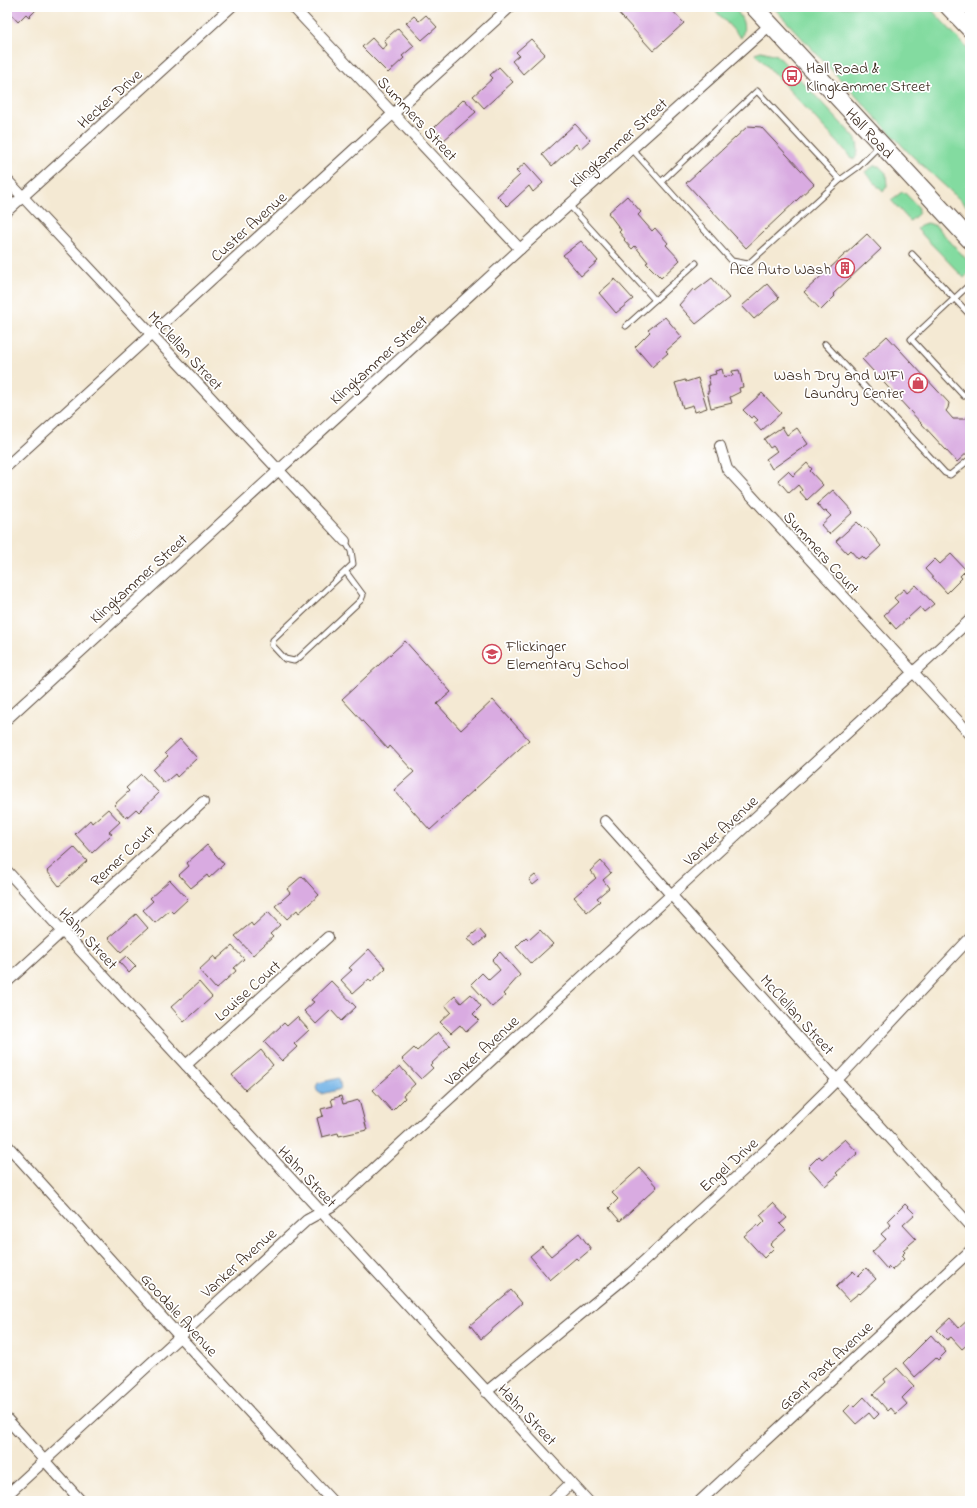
<svg xmlns="http://www.w3.org/2000/svg" width="977" height="1508" font-family="'Indie Flower',sans-serif">
  <rect width="100%" height="100%" fill="#fff"/>
  <filter id="ink" filterUnits="userSpaceOnUse"><feTurbulence type="fractalNoise" baseFrequency=".025" numOctaves="2"/><feDisplacementMap in="SourceGraphic" scale="8" xChannelSelector="R" yChannelSelector="G"/><feConvolveMatrix kernelMatrix="1 2 1 2 8 2 1 2 1" color-interpolation-filters="sRGB"/></filter>
  <filter id="wash" filterUnits="userSpaceOnUse"><feTurbulence type="fractalNoise" baseFrequency=".012" numOctaves="4" result="noise"/><feDisplacementMap in="SourceGraphic" scale="16" xChannelSelector="R" yChannelSelector="G"/><feGaussianBlur stdDeviation="0.9" result="paint"/><feColorMatrix in="noise" values="0 0 0 0 0 0 0 0 0 0 0 0 0 0 0 0 0 1.4 0 .05"/><feComposite in="paint" operator="in"/></filter>
  <g filter="url(#wash)">
    <rect width="100%" height="100%" fill="#f4e9d3"/>
    <g fill="#83dba0" stroke="#5f825f">
      <path d="M712,7H733C742,16 747,26 741,38Z"/>
      <polygon points="773,7 929,7 970,51 970,209 909,153"/>
      <path d="M761,51L777,55L855,138C859,146 859,153 854,160L755,53Z"/>
      <polygon points="874,166 879,166 886,173 887,186 883,192 865,172"/>
      <polygon points="902,192 905,193 919,208 918,214 910,221 891,200"/>
      <polygon points="928,223 936,226 968,261 969,273 964,278 917,229 923,224"/>
    </g>
    <polygon fill="#72b3e6" stroke="#566e82" points="339,1078 341,1089 321,1094 317,1091 316,1087 318,1083"/>
    <g id="blocks">
      <g fill="#d9abe1">
        <polygon points="12,7 33,7 36,10 29,17 26,14 18,22 8,11"/>
        <polygon points="613,7 669,7 684,23 653,51"/>
        <polygon points="426,15 437,27 422,40 406,23 414,16 419,21"/>
        <polygon points="398,28 414,46 402,56 404,58 388,73 362,47 372,38 382,49 387,45 384,40"/>
        <polygon points="531,39 545,54 523,74 512,61 519,55 516,52"/>
        <polygon points="499,67 513,82 484,108 473,96 493,78 490,75"/>
        <polygon points="464,99 476,112 444,140 434,128"/>
        <polygon points="575,124 590,140 580,149 576,144 552,166 542,154"/>
        <polygon points="748,126 761,127 814,184 746,248 686,183"/>
        <polygon points="525,163 543,183 533,192 529,186 507,206 497,196 520,175 516,171"/>
        <polygon points="627,196 641,212 638,215 652,231 655,228 668,243 666,245 680,260 661,278 646,263 648,262 635,246 632,249 624,240 625,239 619,232 621,230 608,213"/>
        <polygon points="867,234 881,249 833,294 835,296 821,310 804,292"/>
        <polygon points="581,241 598,261 581,276 563,255"/>
        <polygon points="712,278 729,298 696,324 679,305 693,289 695,291"/>
        <polygon points="615,279 633,299 616,313 599,293"/>
        <polygon points="767,284 779,298 754,319 742,306"/>
        <polygon points="665,317 682,337 666,351 668,353 652,367 635,347 650,332 648,330"/>
        <polygon points="887,336 949,403 948,408 946,411 953,419 965,419 970,414 970,450 957,462 862,359"/>
        <polygon points="722,369 724,377 733,375 732,371 739,370 743,387 739,388 740,392 730,397 732,403 711,408 707,392 709,392 708,385 710,385 708,376 716,374 715,371"/>
        <polygon points="698,378 707,408 695,412 693,405 683,408 675,383 685,380 686,382"/>
        <polygon points="762,393 781,413 761,431 754,423 758,420 754,416 751,418 743,410"/>
        <polygon points="782,427 787,435 797,428 808,444 772,469 766,459 777,451 773,446 770,448 764,439"/>
        <polygon points="807,463 812,469 810,471 823,485 807,500 800,492 802,490 798,485 789,493 778,480 788,471 793,476"/>
        <polygon points="833,490 853,512 829,534 821,525 831,516 826,511 824,512 817,504"/>
        <polygon points="857,522 864,529 866,527 881,546 866,560 862,556 858,559 850,550 847,553 836,541"/>
        <polygon points="951,554 966,570 960,576 962,578 947,593 925,569 935,559 940,564"/>
        <polygon points="916,585 934,604 924,612 920,607 896,629 884,615 898,602 894,598 904,589 907,593"/>
        <polygon points="405,641 451,692 437,704 461,730 493,700 529,740 430,830 394,790 414,772 390,746 388,749 342,699"/>
        <polygon points="970,690 970,701 965,695"/>
        <polygon points="180,739 197,758 177,777 175,774 164,783 153,770 168,756 165,753"/>
        <polygon points="141,774 159,793 139,812 136,809 126,818 114,805 129,791 126,788"/>
        <polygon points="108,809 120,822 109,832 112,834 92,853 75,834 90,820 92,823"/>
        <polygon points="207,845 224,864 209,878 207,875 191,888 179,875 189,866 187,863"/>
        <polygon points="74,847 87,861 59,886 47,871"/>
        <polygon points="601,861 611,873 603,880 609,888 597,898 600,901 587,912 574,897 596,878 590,871"/>
        <polygon points="535,875 539,880 533,885 529,880"/>
        <polygon points="302,876 319,895 299,913 297,910 287,919 275,906 290,893 287,889"/>
        <polygon points="170,880 188,899 173,913 170,910 155,923 143,910 153,901 150,898"/>
        <polygon points="268,912 280,925 270,934 273,937 253,955 235,936 251,923 253,926"/>
        <polygon points="136,914 148,928 121,952 108,938"/>
        <polygon points="479,929 486,937 475,946 468,938"/>
        <polygon points="540,930 553,944 531,964 516,947 526,937 529,940"/>
        <polygon points="232,946 244,959 234,968 236,971 216,989 199,970 214,956 216,960"/>
        <polygon points="369,949 386,968 371,982 369,979 353,993 341,980 352,970 349,968"/>
        <polygon points="500,952 520,975 503,994 505,996 492,1007 471,984 482,973 489,980 500,970 492,960"/>
        <polygon points="126,956 136,966 129,973 119,962"/>
        <polygon points="331,981 356,1007 341,1021 331,1010 316,1024 304,1011 314,1002 311,1000"/>
        <polygon points="199,982 212,997 184,1022 171,1007"/>
        <polygon points="471,994 481,1006 473,1014 479,1020 466,1032 460,1025 451,1033 440,1022 451,1012 445,1005 455,996 461,1003"/>
        <polygon points="297,1017 309,1030 294,1044 297,1047 282,1061 264,1042 284,1023 287,1026"/>
        <polygon points="438,1032 450,1046 430,1065 433,1068 421,1079 402,1059 414,1048 417,1051"/>
        <polygon points="261,1050 273,1065 245,1090 232,1075"/>
        <polygon points="400,1066 415,1084 403,1095 405,1098 392,1111 373,1090"/>
        <polygon points="341,1096 343,1104 359,1100 367,1130 339,1136 338,1133 322,1137 317,1118 323,1116 321,1109 333,1106 331,1099"/>
        <polygon points="845,1139 858,1153 836,1173 838,1175 825,1186 808,1167 819,1156 822,1159"/>
        <polygon points="640,1168 657,1187 620,1221 609,1208 618,1199 612,1193"/>
        <polygon points="773,1203 787,1218 780,1224 786,1230 770,1244 774,1248 764,1258 744,1236 757,1225 759,1227 765,1221 760,1215"/>
        <polygon points="905,1204 915,1214 903,1225 916,1239 903,1250 905,1252 901,1256 904,1259 892,1270 889,1267 887,1269 872,1252 886,1239 881,1234 891,1225 888,1221"/>
        <polygon points="579,1233 591,1249 578,1260 576,1258 550,1280 530,1256 542,1246 551,1256"/>
        <polygon points="866,1268 876,1279 860,1294 859,1293 849,1301 836,1287 853,1271 858,1276"/>
        <polygon points="511,1290 522,1303 481,1339 470,1325"/>
        <polygon points="950,1318 959,1328 970,1318 970,1342 962,1349 951,1337 947,1340 937,1330"/>
        <polygon points="931,1335 946,1352 938,1360 936,1358 915,1377 903,1363"/>
        <polygon points="897,1368 914,1386 902,1398 907,1404 896,1414 891,1408 888,1411 873,1394 886,1382 884,1379"/>
        <polygon points="864,1397 879,1414 874,1419 869,1413 856,1424 844,1411 851,1404 854,1407"/>
      </g>
    </g>
  </g>
  <g filter="url(#ink)">
    <use href="#blocks" fill-opacity="0" stroke="#574739" stroke-width="1"/>
    <g fill="none" stroke-linecap="round" stroke-linejoin="round">
      <defs>
        <g id="service">
          <polyline points="632,149 732,261 748,264 840,180 858,167 879,146"/>
          <polyline points="662,181 757,91 840,180"/>
          <polyline points="570,206 655,300"/>
          <polyline points="912,254 970,315"/>
          <polyline points="970,284 911,339 964,396 970,390"/>
          <polyline points="626,326 696,263"/>
          <polyline points="825,344 945,473 950,475 970,459"/>
          <polyline points="345,541 351,551 353,564 273,640 272,645 285,659 294,661 300,657 361,600 363,595 346,572"/>
        </g>
        <g id="minor">
          <polyline points="293,7 520,249"/>
          <polyline points="7,180 345,541"/>
          <polyline points="7,211 231,7"/>
          <polyline points="720,446 727,469 970,734"/>
          <polyline points="7,466 510,7"/>
          <polyline points="7,719 520,249 770,25"/>
          <polyline points="605,821 837,1080 970,1225"/>
          <polyline points="7,871 588,1501"/>
          <polyline points="7,982 203,802"/>
          <polyline points="186,1065 328,937"/>
          <polyline points="7,1145 179,1336 332,1501"/>
          <polyline points="486,1392 631,1273 769,1147 837,1080 970,938"/>
          <polyline points="7,1419 81,1501"/>
          <polyline points="7,1495 307,1220 334,1205 970,620"/>
          <polyline points="552,1501 571,1483"/>
          <polyline points="700,1501 970,1251"/>
        </g>
        <g id="trunk">
          <path id="s1" d="M754,7L970,240"/>
          <polyline points="949,7 970,29"/>
        </g>
      </defs>
      <use href="#service" stroke="#574739" stroke-width="7"/>
      <use href="#minor" stroke="#574739" stroke-width="12"/>
      <use href="#trunk" stroke="#574739" stroke-width="19"/>
      <use href="#service" stroke="#fff" stroke-width="5"/>
      <use href="#minor" stroke="#fff" stroke-width="10"/>
      <use href="#trunk" stroke="#fff" stroke-width="17"/>
    </g>
  </g>
  <defs>
    <symbol id="bus-ring" viewBox="-11 -11 22 22"><circle r="9.5" fill="#fff" stroke="#d1495b" stroke-width="1.5"/><path d="M-5-6H5V4H4V6H2V4H-2V6H-4V4H-5ZM-3.5-4V0h7V-4ZM-3.5 1.2v1.5H-2V1.2ZM2 1.2v1.5H3.5V1.2Z" fill="#d1495b"/></symbol>
    <symbol id="building-ring" viewBox="-11 -11 22 22"><circle r="9.5" fill="#fff" stroke="#d1495b" stroke-width="1.5"/><path d="M-4-6H4V6H1V3H-1V6H-4ZM-2.5-4.3h1.7v1.8h-1.7ZM.8-4.3h1.7v1.8H.8ZM-2.5-1h1.7V.8h-1.7ZM.8-1h1.7V.8H.8Z" fill="#d1495b"/></symbol>
    <symbol id="shop-ring" viewBox="-11 -11 22 22"><circle r="9.5" fill="#fff" stroke="#d1495b" stroke-width="1.5"/><path d="M-5-2.5h2.3a2.7 3.5 0 0 1 5.4 0H5L5.5 6h-11ZM-1.5-2.5h3a1.5 2.3 0 0 0-3 0Z" fill="#d1495b"/></symbol>
    <symbol id="school-ring" viewBox="-11 -11 22 22"><circle r="9.5" fill="#fff" stroke="#d1495b" stroke-width="1.5"/><path d="M0-5L7-2L0 1L-7-2ZM-4 1L0 2.5L4 1V4Q0 6-4 4Z" fill="#d1495b"/></symbol>
  </defs>
  <g fill-rule="evenodd">
    <use href="#bus-ring" x="781" y="65" width="22" height="22"/>
    <use href="#building-ring" x="834" y="257" width="22" height="22"/>
    <use href="#shop-ring" x="907" y="372" width="22" height="22"/>
    <use href="#school-ring" x="481" y="643" width="22" height="22"/>
  </g>
  <g text-anchor="middle" stroke-width="3.5" stroke-linejoin="round" paint-order="stroke">
    <g font-size="16" fill="#3b2a1e" stroke="#fff" text-anchor="start">
      <text x="806" y="73">Hall Road &amp;<tspan x="806" dy="18">Klingkammer Street</tspan></text>
      <text x="831" y="274" text-anchor="end">Ace Auto Wash</text>
      <text x="904" y="380" text-anchor="end">Wash Dry and WIFI<tspan x="904" dy="18">Laundry Center</tspan></text>
      <text x="506" y="651">Flickinger<tspan x="506" dy="18">Elementary School</tspan></text>
    </g>
    <g font-size="16" fill="#3b2a1e" stroke="#fff">
      <text transform="translate(109 98) rotate(-42)" y="6">Hecker Drive</text>
      <text transform="translate(418 118) rotate(47)" y="6">Summers Street</text>
      <text dy="6" stroke="none"><textPath href="#s1" startOffset="171">Hall Road</textPath></text>
      <text transform="translate(618 142) rotate(-42)" y="6">Klingkammer Street</text>
      <text transform="translate(248 226) rotate(-42)" y="6">Custer Avenue</text>
      <text transform="translate(186 350) rotate(47)" y="6">McClellan Street</text>
      <text transform="translate(378 359) rotate(-42)" y="6">Klingkammer Street</text>
      <text transform="translate(822 552) rotate(48)" y="6">Summers Court</text>
      <text transform="translate(138 578) rotate(-42)" y="6">Klingkammer Street</text>
      <text transform="translate(720 830) rotate(-43)" y="6">Vanker Avenue</text>
      <text transform="translate(122 855) rotate(-43)" y="6">Remer Court</text>
      <text transform="translate(89 938) rotate(47)" y="6">Hahn Street</text>
      <text transform="translate(247 990) rotate(-42)" y="6">Louise Court</text>
      <text transform="translate(798 1014) rotate(48)" y="6">McClellan Street</text>
      <text transform="translate(481 1050) rotate(-43)" y="6">Vanker Avenue</text>
      <text transform="translate(728 1164) rotate(-42)" y="6">Engel Drive</text>
      <text transform="translate(308 1176) rotate(47)" y="6">Hahn Street</text>
      <text transform="translate(238 1262) rotate(-42)" y="6">Vanker Avenue</text>
      <text transform="translate(180 1314) rotate(48)" y="6">Goodale Avenue</text>
      <text transform="translate(825 1365) rotate(-43)" y="6">Grant Park Avenue</text>
      <text transform="translate(528 1414) rotate(47)" y="6">Hahn Street</text>
    </g>
  </g>
  <rect width="977" height="1508" fill="none" stroke="#fff" stroke-width="24"/>
</svg>
